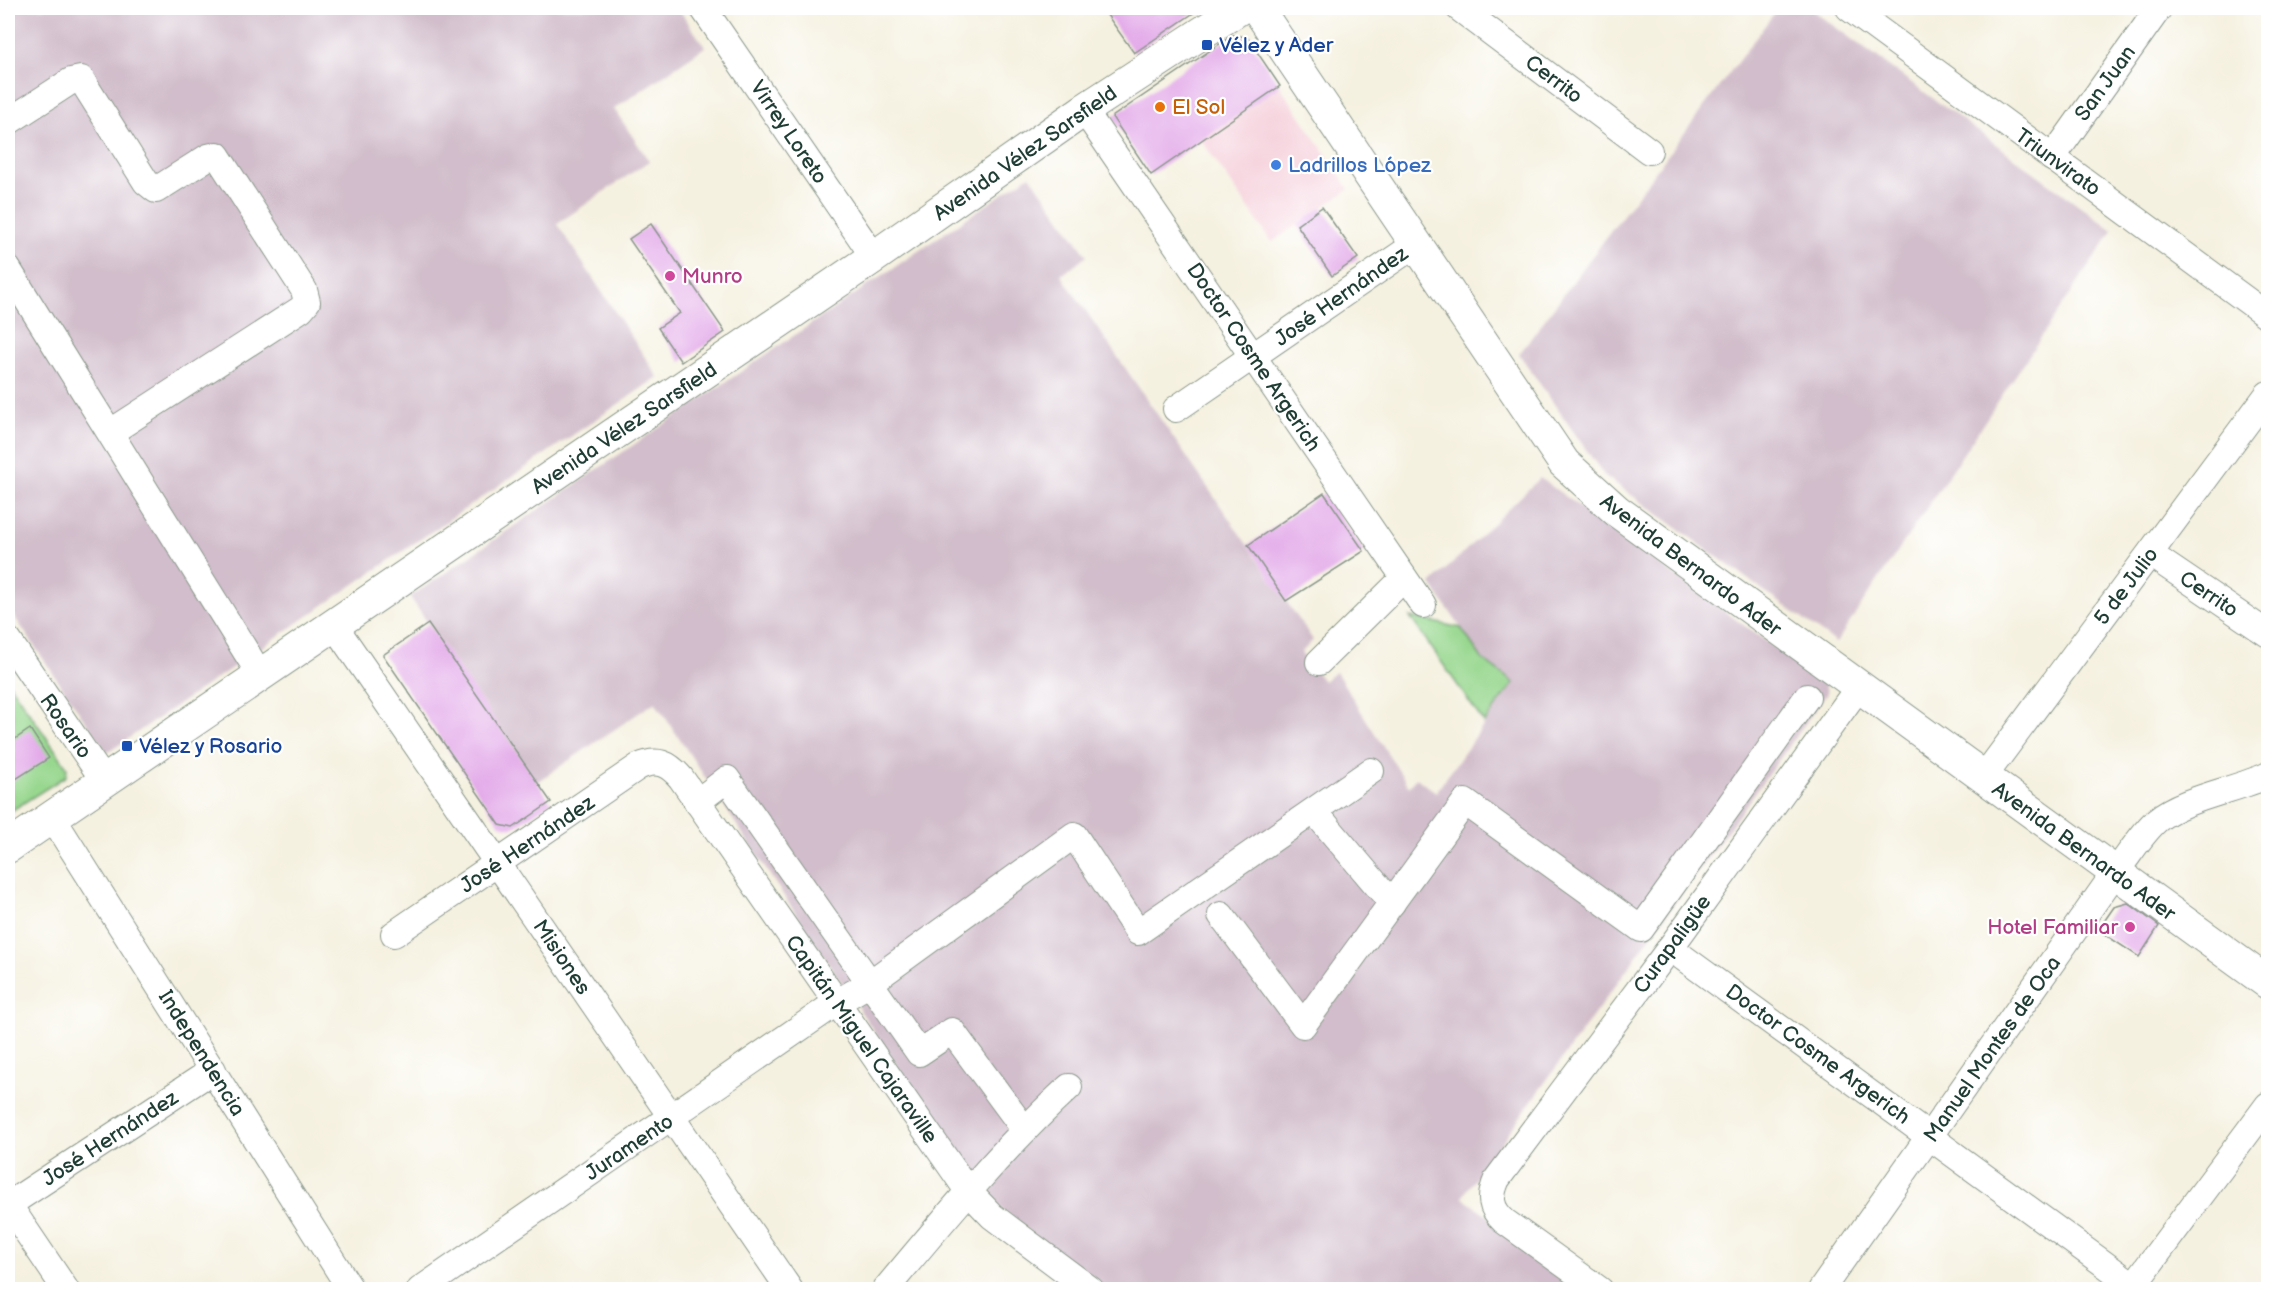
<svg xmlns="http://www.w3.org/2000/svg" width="2276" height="1297" font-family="'Balsamiq Sans',sans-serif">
  <rect width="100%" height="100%" fill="#fff"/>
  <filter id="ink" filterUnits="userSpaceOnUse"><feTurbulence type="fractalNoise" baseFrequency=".0167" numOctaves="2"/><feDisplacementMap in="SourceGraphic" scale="12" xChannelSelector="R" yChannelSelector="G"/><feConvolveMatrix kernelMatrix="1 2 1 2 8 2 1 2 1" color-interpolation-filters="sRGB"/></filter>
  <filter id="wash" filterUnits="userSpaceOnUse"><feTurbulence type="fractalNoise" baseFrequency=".008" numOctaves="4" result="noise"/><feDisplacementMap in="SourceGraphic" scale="24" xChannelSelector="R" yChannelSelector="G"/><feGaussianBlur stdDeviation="1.35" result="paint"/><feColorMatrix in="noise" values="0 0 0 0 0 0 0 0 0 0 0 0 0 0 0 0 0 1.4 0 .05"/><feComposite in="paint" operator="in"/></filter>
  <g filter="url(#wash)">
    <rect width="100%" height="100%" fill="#f5f1e0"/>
    <polygon fill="#f5cfda" points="1280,86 1349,189 1272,242 1202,141"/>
    <g fill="#d1bdcb">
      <polygon points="8,8 678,8 705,47 614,109 649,161 557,224 658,377 107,753 8,607"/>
      <polygon points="1778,8 1809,8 2113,230 1836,643 1604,475 1519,354"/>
      <polygon points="1030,175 1087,256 1061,275 1313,640 1301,653 1323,681 1336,672 1409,787 1416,778 1436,792 1514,683 1483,660 1431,584 1540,478 1825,684 1827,693 1462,1197 1591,1289 1098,1289 980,1191 655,702 537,782 410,597"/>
    </g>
    <g fill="#97d78e" stroke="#5b8a61" stroke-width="1.5">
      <polygon points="1410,617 1461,628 1483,660 1514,683 1484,723"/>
      <polygon points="8,682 67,767 66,776 8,813"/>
    </g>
    <g id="blocks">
      <g fill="#e3aae9">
        <polygon points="1102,8 1201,8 1134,53"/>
        <polygon points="1233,35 1247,37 1280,86 1151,175 1112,117"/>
        <polygon points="1322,207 1358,258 1332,276 1297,225"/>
        <polygon points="651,224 725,332 681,362 658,328 680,313 629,239"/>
        <polygon points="1324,493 1364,551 1286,601 1248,545"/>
        <polygon points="428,624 551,802 513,828 500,825 383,655"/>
        <polygon points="30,729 49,758 8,784 8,744"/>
        <polygon points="2128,903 2159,926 2139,957 2098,930 2114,907"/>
      </g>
    </g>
  </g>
  <g filter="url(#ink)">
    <use href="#blocks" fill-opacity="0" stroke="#8a978a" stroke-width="1.5"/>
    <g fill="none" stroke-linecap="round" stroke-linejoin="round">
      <defs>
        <g id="minor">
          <polyline points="703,8 874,257"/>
          <polyline points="1459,8 1649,151"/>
          <polyline points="1849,8 2268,316"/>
          <polyline points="1084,110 1423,605"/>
          <polyline points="8,122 71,81 81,79 146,182 156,190 208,157 217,155 304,290 307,302 301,309 111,432"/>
          <polyline points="2052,158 2159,8"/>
          <polyline points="8,269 261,676"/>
          <polyline points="1176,409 1416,244"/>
          <polyline points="2150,554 2268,634"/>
          <polyline points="334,625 790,1290"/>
          <polyline points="8,640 105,782"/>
          <polyline points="1319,662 1404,578"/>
          <polyline points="1983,778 2268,394"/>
          <polyline points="697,802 727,779 919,1053 952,1031 1024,1129"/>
          <polyline points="1314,811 1392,903"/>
          <polyline points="52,817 351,1290"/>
          <polyline points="1221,915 1303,1025 1465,802 1641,929 1807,697"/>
          <path d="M394,934L638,767C657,758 668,763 681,778L968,1191L992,1216L1091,1290"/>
          <polyline points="1670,948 2140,1290"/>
          <polyline points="8,1204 66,1290"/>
          <polyline points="8,1205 213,1070"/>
          <polyline points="2134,1285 2268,1105"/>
          <polyline points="420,1290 836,1003 870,983 1074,835 1138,932 1371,771"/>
          <path d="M885,1290C944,1219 1002,1149 1069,1087"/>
          <path d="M1600,1290L1504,1221C1490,1208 1489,1197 1497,1179L1670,948L1858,688"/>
          <path d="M1821,1290L2114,874C2128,857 2141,834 2157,820C2183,798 2237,790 2268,775"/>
        </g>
        <g id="major">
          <polyline points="1257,8 1564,463 1617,511 2268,983"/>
          <polyline points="8,847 874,257 1084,110 1240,8"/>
        </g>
      </defs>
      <use href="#minor" stroke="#8a978a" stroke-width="28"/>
      <use href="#major" stroke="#8a978a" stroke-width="34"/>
      <polyline stroke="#8a978a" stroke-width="4" stroke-dasharray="4.5 4.5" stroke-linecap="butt" points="8,695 8,698"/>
      <use href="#minor" stroke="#fff" stroke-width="26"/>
      <use href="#major" stroke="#fff" stroke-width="32"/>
    </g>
  </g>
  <g fill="#1a4fb4" stroke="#fff" stroke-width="2">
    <rect x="1201" y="39" width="12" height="12" rx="3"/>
    <rect x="121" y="740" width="12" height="12" rx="3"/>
  </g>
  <circle fill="#e8710a" stroke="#fff" stroke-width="2" cx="1160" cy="107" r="6"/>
  <circle fill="#3f7fe0" stroke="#fff" stroke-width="2" cx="1276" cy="165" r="6"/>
  <g fill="#d1479c" stroke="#fff" stroke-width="2">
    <circle cx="670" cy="276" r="6"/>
    <circle cx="2130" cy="927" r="6"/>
  </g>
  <g text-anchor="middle" stroke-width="4.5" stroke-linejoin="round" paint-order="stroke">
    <g font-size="21" fill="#164399" stroke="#fff" text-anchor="start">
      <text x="1219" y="52">Vélez y Ader</text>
      <text x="139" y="753">Vélez y Rosario</text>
    </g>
    <g font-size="21" fill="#1f3d34" stroke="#fff">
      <text transform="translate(1554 79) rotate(37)" y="7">Cerrito</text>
      <text transform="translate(2105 83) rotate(-54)" y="7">San Juan</text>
      <text transform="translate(789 132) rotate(56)" y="7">Virrey Loreto</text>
      <text transform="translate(1025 153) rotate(-35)" y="7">Avenida Vélez Sarsfield</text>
      <text transform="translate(2058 162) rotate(36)" y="7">Triunvirato</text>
      <text transform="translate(1341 296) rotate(-35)" y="7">José Hernández</text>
      <text transform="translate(1254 357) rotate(56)" y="7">Doctor Cosme Argerich</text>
      <text transform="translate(624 428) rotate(-34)" y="7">Avenida Vélez Sarsfield</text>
      <text transform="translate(1691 565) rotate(37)" y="7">Avenida Bernardo Ader</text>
      <text transform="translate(2126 586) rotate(-53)" y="7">5 de Julio</text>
      <text transform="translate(2209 594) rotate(34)" y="7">Cerrito</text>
      <text transform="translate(66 726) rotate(55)" y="7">Rosario</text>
      <text transform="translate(527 844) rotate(-34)" y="7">José Hernández</text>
      <text transform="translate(2084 851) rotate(36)" y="7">Avenida Bernardo Ader</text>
      <text transform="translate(1672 944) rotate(-54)" y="7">Curapaligüe</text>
      <text transform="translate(562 957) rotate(56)" y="7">Misiones</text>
      <text transform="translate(862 1039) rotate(55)" y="7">Capitán Miguel Cajaraville</text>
      <text transform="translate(1992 1049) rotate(-55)" y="7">Manuel Montes de Oca</text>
      <text transform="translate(202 1053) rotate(58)" y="7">Independencia</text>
      <text transform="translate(1818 1054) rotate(36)" y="7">Doctor Cosme Argerich</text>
      <text transform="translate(110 1138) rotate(-33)" y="7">José Hernández</text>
      <text transform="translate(629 1147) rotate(-34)" y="7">Juramento</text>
    </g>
    <g font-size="21" fill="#c56008" stroke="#fff" text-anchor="start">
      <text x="1172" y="114">El Sol</text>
    </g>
    <g font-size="21" fill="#366cbe" stroke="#fff" text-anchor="start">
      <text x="1288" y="172">Ladrillos López</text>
    </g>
    <g font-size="21" fill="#b23c85" stroke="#fff" text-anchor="start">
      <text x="682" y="283">Munro</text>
      <text x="2118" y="934" text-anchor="end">Hotel Familiar</text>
    </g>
  </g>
  <rect width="2276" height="1297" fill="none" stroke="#fff" stroke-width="30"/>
</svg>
